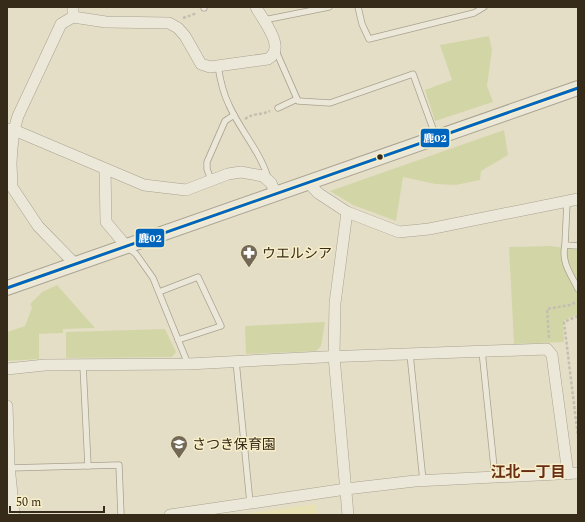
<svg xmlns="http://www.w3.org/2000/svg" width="585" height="522" font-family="Spectral,'Noto Sans JP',serif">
  <rect width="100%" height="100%" fill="#e5dec6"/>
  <polygon fill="#e7e1b4" points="316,504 317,515 238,515"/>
  <g fill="#d2d6a7">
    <polygon points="489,36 492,50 487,86 493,102 435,121 425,90 452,80 440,45"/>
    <polygon points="504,130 508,155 481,171 480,180 456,185 435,184 403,177 396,221 353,205 330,191"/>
    <polygon points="551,246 578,250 578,314 563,321 564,342 514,344 509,247"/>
    <polygon points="57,285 95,328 63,329 63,333 39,334 39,359 7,361 7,332 25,326 32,308 30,304 42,292"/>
    <polygon points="325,322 321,346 316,351 246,354 245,326"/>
    <polygon points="165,329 176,352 172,357 66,358 66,332"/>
  </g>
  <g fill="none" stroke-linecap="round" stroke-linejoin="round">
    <defs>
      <g id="service">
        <polyline points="204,7 204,8"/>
        <polyline points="358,7 362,24 369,39 474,13 484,7"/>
        <polyline points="264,20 329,7"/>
        <polyline points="276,51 298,101 330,103 413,74 436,137"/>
        <path d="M218,66C220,79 223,93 229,105C240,130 260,151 268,178"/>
        <polyline points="278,108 297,99"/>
        <polyline points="211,180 207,169 207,162 225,121 234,115"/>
        <polyline points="567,202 565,245 578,246"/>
        <path d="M565,245C561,263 571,274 578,289"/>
        <polyline points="127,247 136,254 153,278 188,364"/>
        <polyline points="159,292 198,277 221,326 178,340"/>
        <polyline points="482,351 495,477"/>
        <polyline points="410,354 423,481"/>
        <polyline points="236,361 250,503"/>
        <polyline points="83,365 88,466"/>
        <polyline points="9,468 119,465 121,515"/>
      </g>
      <g id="minor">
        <polyline points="73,7 73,17 61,24 18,116 14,130 12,148 11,163 12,187 38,226 75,264"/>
        <path d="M73,17L106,22L169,23L178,28L185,36L201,64L210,67L268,59C287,48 263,21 256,7"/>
        <polyline points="7,129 14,130 144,185 186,190 228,174 241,172 263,176 271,183 276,194"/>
        <polyline points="105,169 106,222 127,247"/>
        <polyline points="308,182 318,193 347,212 335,303 334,356 348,515"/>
        <polyline points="347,212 399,232 429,229 578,199"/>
        <polyline points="7,369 45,365 188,364 323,357 547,349 552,355 568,474"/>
        <polyline points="7,406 9,465 14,515"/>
        <polyline points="170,515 346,489 415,481 578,473"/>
      </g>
      <polyline id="tertiary" points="7,288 578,88"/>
    </defs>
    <use href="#service" stroke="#a8a290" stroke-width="7"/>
    <use href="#minor" stroke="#a8a290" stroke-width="12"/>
    <use href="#tertiary" stroke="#a8a290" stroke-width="16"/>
    <g stroke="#c3bfb0" stroke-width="2.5" stroke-dasharray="3 2" stroke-linecap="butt">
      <polyline points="183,18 197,13"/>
      <path d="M245,119C253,113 261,115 270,111"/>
      <polyline points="578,316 564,322 578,437"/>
      <polyline points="549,338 547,309 570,305 578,301"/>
    </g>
    <use href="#service" stroke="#ebe7d9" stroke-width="5.5"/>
    <use href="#minor" stroke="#ebe7d9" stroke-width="11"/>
    <use href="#tertiary" stroke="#ebe7d9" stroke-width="14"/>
    <defs>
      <polyline id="bus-1" points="7,288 578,88"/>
    </defs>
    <use href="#bus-1" stroke="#f8efc9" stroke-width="6"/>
    <use href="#bus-1" stroke="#0065bd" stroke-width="3"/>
  </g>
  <defs>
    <symbol id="pharmacy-pin" viewBox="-11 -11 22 30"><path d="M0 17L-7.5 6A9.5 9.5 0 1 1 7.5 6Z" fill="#736956" stroke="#f8efc9"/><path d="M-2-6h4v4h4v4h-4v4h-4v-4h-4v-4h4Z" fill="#fff"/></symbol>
    <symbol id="school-pin" viewBox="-11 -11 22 30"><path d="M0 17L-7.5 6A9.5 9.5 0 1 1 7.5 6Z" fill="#736956" stroke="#f8efc9"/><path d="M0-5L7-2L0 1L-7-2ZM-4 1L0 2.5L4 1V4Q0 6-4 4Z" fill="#fff"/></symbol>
  </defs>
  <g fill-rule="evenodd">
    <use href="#pharmacy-pin" x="239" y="243" width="20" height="27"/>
    <use href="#school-pin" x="169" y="434" width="20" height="27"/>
  </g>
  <circle fill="#362a19" stroke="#f8efc9" stroke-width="1.5" cx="380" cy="157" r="3.5"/>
  <g text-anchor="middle" stroke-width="3" stroke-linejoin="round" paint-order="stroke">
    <g font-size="14" fill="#362a19" stroke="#f8efc9" text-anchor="start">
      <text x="262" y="258">ウエルシア</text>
      <text x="192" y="449">さつき保育園</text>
    </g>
    <g font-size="15" font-weight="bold" fill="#672d15" stroke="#f8efc9">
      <text x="528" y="477">江北一丁目</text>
    </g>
  </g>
  <g stroke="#f8efc9" stroke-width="1.5">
    <rect x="420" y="128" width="30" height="20" rx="4" fill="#0065bd"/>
    <rect x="135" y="228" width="30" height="20" rx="4" fill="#0065bd"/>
  </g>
  <g font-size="11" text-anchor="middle" font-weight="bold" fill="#fff">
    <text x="435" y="142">鹿02</text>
    <text x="150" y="242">鹿02</text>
  </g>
  <rect width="585" height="522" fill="none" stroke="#362a19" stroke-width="16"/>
  <path d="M10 506v6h94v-6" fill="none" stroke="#362a19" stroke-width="2"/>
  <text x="16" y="506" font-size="12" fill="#362a19" stroke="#f8efc9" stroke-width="3" paint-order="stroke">50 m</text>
</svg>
